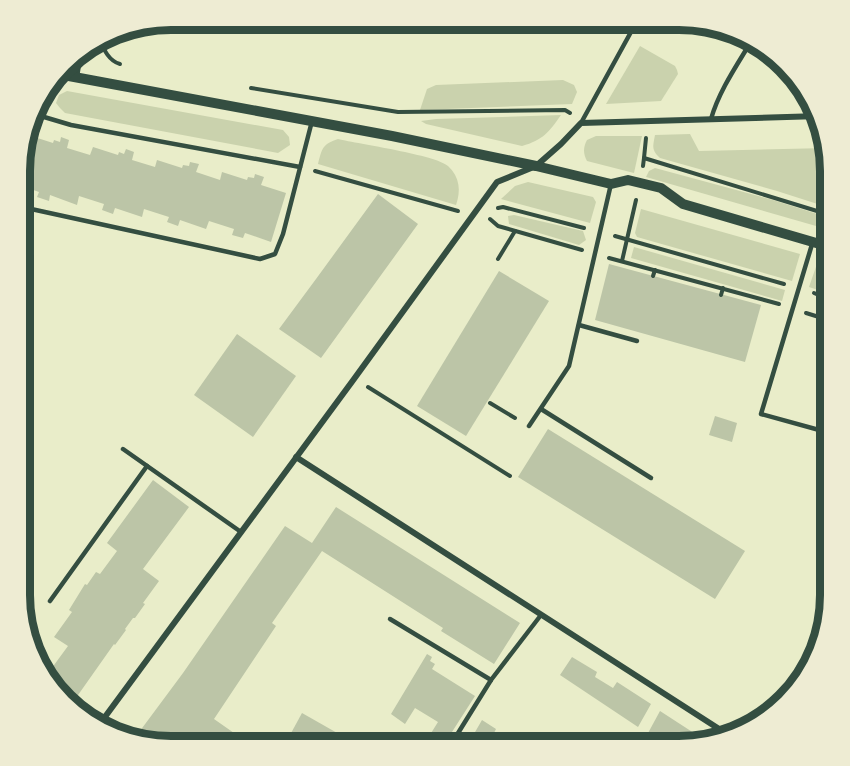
<svg xmlns="http://www.w3.org/2000/svg" width="850" height="766" font-family="'DejaVu Sans',sans-serif">
  <rect width="100%" height="100%" fill="#e9edc9"/>
  <g fill="#cad2ad">
    <polygon points="640,46 675,66 677,70 678,74 661,101 606,104"/>
    <polygon points="563,80 574,85 577,92 572,104 420,110 427,89 436,85"/>
    <polygon points="67,91 283,130 289,137 290,145 278,153 65,113 60,108 56,103 59,95"/>
    <path d="M561,115C549,132 543,140 522,146L426,124L421,121L436,119Z"/>
    <path d="M690,134L699,151L827,148L830,161V208L777,191L660,158C651,150 653,146 655,135Z"/>
    <path d="M596,136H642L634,173L587,161C583,153 583,148 587,140Z"/>
    <path d="M338,139C359,144 436,155 448,166C460,177 461,191 456,205L318,164C322,149 322,144 338,139Z"/>
    <polygon points="655,168 773,200 830,218 830,230 646,177 649,171"/>
    <polygon points="528,182 593,197 596,202 590,223 501,199 515,186"/>
    <polygon points="641,209 800,254 792,281 637,237 635,233"/>
    <polygon points="514,215 583,231 586,240 579,245 509,224 508,216"/>
    <polygon points="634,247 785,290 782,301 631,258"/>
    <polygon points="818,261 830,264 830,294 809,287"/>
  </g>
  <g fill="#bcc5a7">
    <polygon points="28,135 53,143 54,140 60,142 61,137 69,140 67,148 90,155 93,147 118,155 119,152 124,154 126,149 134,152 132,160 155,167 157,160 182,168 183,165 189,166 190,162 199,164 196,172 220,180 222,172 247,180 248,177 254,178 255,174 264,177 261,185 286,193 271,242 245,233 243,238 232,235 234,229 209,221 206,229 180,220 178,226 167,222 169,217 144,209 142,217 115,208 113,214 102,210 104,204 79,196 77,205 50,195 49,201 37,197 39,192 22,186 22,153"/>
    <polygon points="378,194 418,224 321,358 279,329 316,279"/>
    <polygon points="609,264 761,305 745,362 595,320"/>
    <polygon points="499,271 549,301 466,436 417,406"/>
    <polygon points="237,334 296,376 253,437 194,395"/>
    <polygon points="715,416 737,423 732,442 709,435"/>
    <polygon points="548,429 745,551 715,599 518,477"/>
    <polygon points="153,480 189,507 143,569 159,581 143,603 145,604 135,618 133,618 125,629 126,630 115,645 114,644 71,705 57,695 46,676 68,646 54,637 72,612 69,610 85,584 87,585 96,572 100,574 117,551 107,543"/>
    <polygon points="336,507 520,623 494,664 441,631 443,628 322,551 272,623 276,626 214,719 234,733 225,746 171,746 134,739 183,673 285,526 312,543"/>
    <polygon points="427,654 432,657 430,661 435,664 432,669 475,696 443,746 428,738 438,722 415,708 405,724 391,714"/>
    <polygon points="572,657 597,672 595,677 613,688 617,682 651,704 638,727 560,675"/>
    <polygon points="660,711 697,735 691,746 641,746"/>
    <polygon points="302,713 346,738 341,746 284,746"/>
    <polygon points="482,720 496,729 492,737 509,746 467,746"/>
  </g>
  <g fill="none" stroke-linecap="round" stroke-linejoin="round">
    <g stroke="#344e41" stroke-width="4">
      <path d="M100,40C104,50 109,61 120,64"/>
      <polyline points="251,88 398,112 565,110 570,113"/>
      <polyline points="644,158 646,138"/>
      <polyline points="643,166 644,158 830,215"/>
      <polyline points="315,171 458,211"/>
      <polyline points="498,208 503,207 584,228"/>
      <polyline points="490,219 498,226 582,250"/>
      <polyline points="615,236 784,284"/>
      <polyline points="609,258 779,304"/>
      <polyline points="498,259 515,231"/>
      <polyline points="622,261 636,200"/>
      <polyline points="653,276 655,270"/>
      <polyline points="814,293 830,300"/>
      <polyline points="721,295 723,288"/>
      <polyline points="806,313 819,317 830,318"/>
      <polyline points="368,387 510,476"/>
      <polyline points="490,403 515,418"/>
    </g>
    <g stroke="#344e41" stroke-width="4.5">
      <polyline points="77,77 81,52"/>
      <polyline points="34,114 71,125 300,167"/>
      <polyline points="31,118 35,110"/>
      <path d="M711,119C719,91 737,65 752,40"/>
      <polyline points="581,123 637,21"/>
      <polyline points="22,207 260,259 275,254 283,234 312,121"/>
      <polyline points="813,241 761,414 830,433"/>
      <polyline points="579,325 637,341"/>
      <polyline points="541,409 651,478"/>
      <polyline points="529,426 569,366 611,184"/>
      <polyline points="123,449 241,532"/>
      <polyline points="50,601 147,466"/>
      <polyline points="390,619 491,680"/>
      <polyline points="450,746 491,680 541,615"/>
    </g>
    <g stroke="#344e41" stroke-width="6">
      <polyline points="296,457 730,736"/>
      <polyline points="99,725 354,379 497,182 536,166 561,144 581,123 820,116"/>
    </g>
    <polyline stroke="#344e41" stroke-width="10" points="58,74 392,136 536,166 611,184 628,180 661,188 683,204 830,247"/>
  </g>
  <path d="M0 0H850V766H0ZM171 30H679A141 141 0 0 1 820 171V595A141 141 0 0 1 679 736H171A141 141 0 0 1 30 595V171A141 141 0 0 1 171 30Z" fill="#eeecd3" fill-rule="evenodd"/>
  <path fill="none" stroke="#344e41" stroke-width="8" d="M171 30H679A141 141 0 0 1 820 171V595A141 141 0 0 1 679 736H171A141 141 0 0 1 30 595V171A141 141 0 0 1 171 30Z"/>
</svg>
